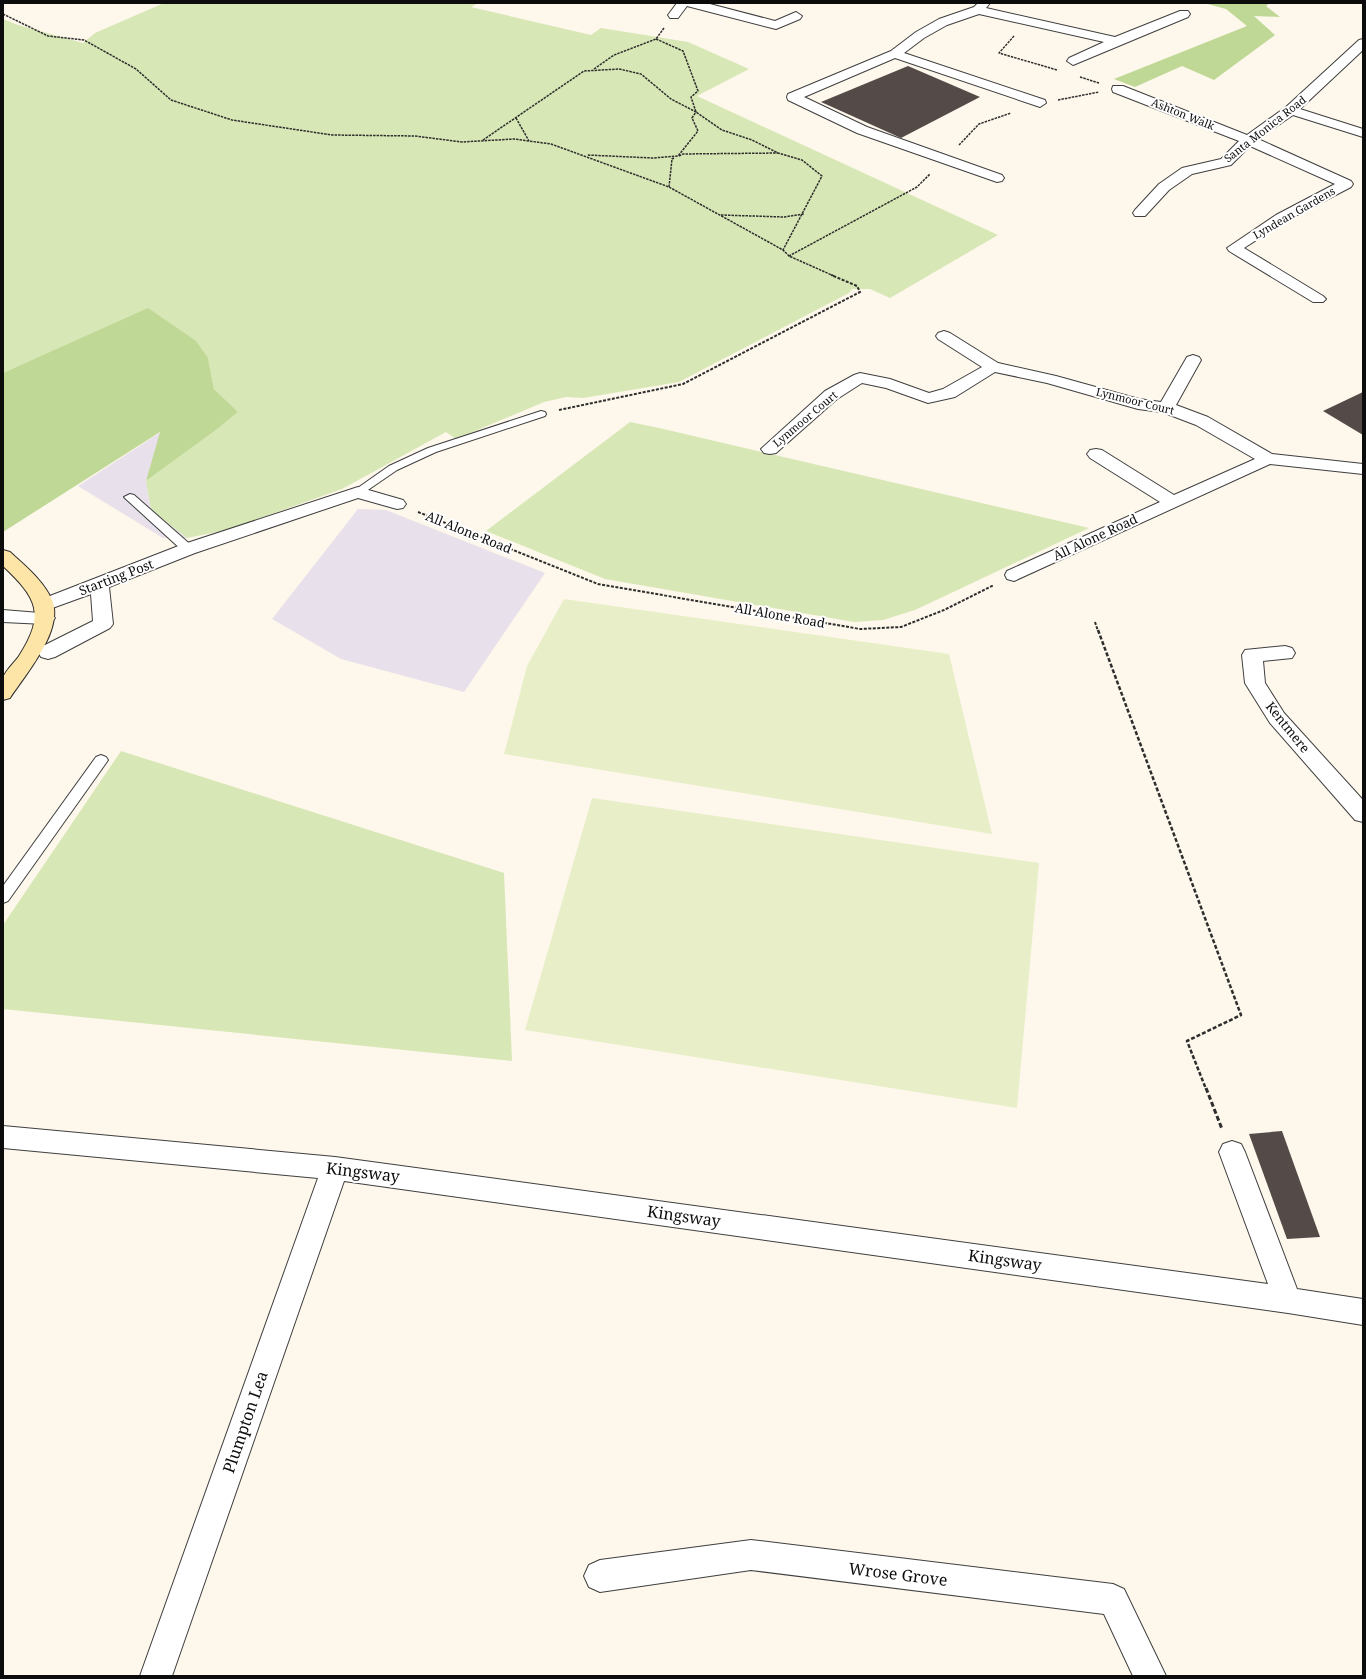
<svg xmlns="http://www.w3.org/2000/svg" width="1366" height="1679" font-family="'Noto Serif',serif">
  <rect width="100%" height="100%" fill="#fef7eb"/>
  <g fill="#e8e0eb">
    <polygon points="161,432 146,481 151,510 187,538 163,538 78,486"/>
    <polygon points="358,509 386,510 545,573 464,692 341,659 272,619"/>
  </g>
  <g fill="#d8e7b6">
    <polygon points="164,3 478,3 471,7 591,35 601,28 688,42 749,69 697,96 998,235 890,298 870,289 852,289 849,293 679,382 583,398 566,397 544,402 456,439 446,432 342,489 227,530 187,538 151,510 146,481 216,430 238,412 214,389 208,358 59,349 3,373 3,19 15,24 83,43 95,33"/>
    <polygon points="630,422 659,428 1089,528 915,610 883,620 854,622 605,579 486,531"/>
    <polygon points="121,751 504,873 512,1061 3,1009 3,925"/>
  </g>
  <g fill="#bfd896">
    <polygon points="1204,3 1270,3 1266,6 1280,17 1254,16 1275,35 1214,80 1182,66 1135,87 1114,79 1247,26 1226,9"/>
    <polygon points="148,308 196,341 208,358 214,389 238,412 216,430 146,481 160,432 3,532 3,373"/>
  </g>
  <g fill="#e8efc8">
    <polygon points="564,599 949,654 992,834 504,754 527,666"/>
    <polygon points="592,798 1039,863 1017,1108 525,1030"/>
  </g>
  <g fill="#544b49">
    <polygon points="908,66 980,97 901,138 821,102"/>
    <polygon points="1363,392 1363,435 1323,411"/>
    <polygon points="1282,1131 1320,1237 1287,1239 1249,1134"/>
  </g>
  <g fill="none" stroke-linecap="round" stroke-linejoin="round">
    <defs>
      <g id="lane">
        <polygon points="541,411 545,412 546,414 545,416 436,452 397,470 362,494 358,495 352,492 389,466 428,448"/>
        <polygon points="130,494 134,495 192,546 194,549 192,552 184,552 126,499 124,497"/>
        <polygon points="101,755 106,757 108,760 106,763 8,901 3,903 3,886 96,757"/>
      </g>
      <g id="street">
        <polygon points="677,3 706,3 775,21 796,12 802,16 800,19 776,29 687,6 678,18 670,18 668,15"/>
        <polygon points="978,3 990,3 986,8 1115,37 1180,11 1188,11 1190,14 1188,17 1073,65 1067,61 1069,58 1104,42 979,14 947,25 924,38 904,53 1045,100 1046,103 1040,107 895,58 804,97 867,127 1002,175 1004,178 1002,181 997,182 857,133 788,100 787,97 788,94 891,51 916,32 939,19 974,7"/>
        <polygon points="1363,39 1363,50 1300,109 1363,129 1363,137 1293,115 1258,139 1351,181 1353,184 1351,187 1286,221 1244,248 1323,296 1326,299 1323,302 1313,302 1229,251 1227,248 1276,215 1335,184 1250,146 1231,165 1192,174 1169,190 1145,216 1135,216 1133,213 1135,210 1159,184 1182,168 1221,159 1239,141 1113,92 1112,89 1113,86 1123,86 1247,135 1286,107 1359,40"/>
        <polygon points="944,331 950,333 998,363 1056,376 1139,399 1161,402 1187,357 1193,355 1199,357 1201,360 1176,405 1208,417 1272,454 1363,464 1363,474 1270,464 1014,581 1007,579 1005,575 1007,571 1160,502 1090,458 1087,454 1090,450 1096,449 1102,450 1174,495 1255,459 1196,425 1162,412 1138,409 1047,383 995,372 955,397 928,403 886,388 862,383 837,399 776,453 770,454 764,453 761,449 825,391 854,375 860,373 890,379 929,393 943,389 982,367 938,339 936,336 938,333"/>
        <polygon points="358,487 403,500 406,504 403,508 397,509 358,498 195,553 109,587 113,624 110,628 55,657 48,659 41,657 38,652 41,647 93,621 91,594 44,611 37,609 34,605 37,601 181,545"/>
        <polygon points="3,610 52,614 55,618 52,622 45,624 3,622"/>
        <polygon points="1285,646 1292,648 1295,653 1292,658 1263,661 1265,683 1284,713 1363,800 1363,822 1355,820 1270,723 1245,683 1242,655 1245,650"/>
        <polygon points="3,1126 335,1157 1268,1284 1219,1152 1223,1144 1232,1141 1241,1144 1245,1152 1297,1289 1363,1299 1363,1325 1288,1313 344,1181 172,1676 140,1676 318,1178 3,1148"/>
        <polygon points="751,1540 1113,1584 1124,1589 1166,1676 1133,1676 1104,1614 751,1570 600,1592 589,1587 584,1576 589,1565 600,1560"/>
      </g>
      <path id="secondary" d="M3,550L10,552C25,566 43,580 52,600C64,630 26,674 10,698L3,700C3,694 1,684 3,678C5,671 15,662 19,656C46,614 37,598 3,566Z"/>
    </defs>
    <use href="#lane" stroke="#3f3f3f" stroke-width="2"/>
    <use href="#street" stroke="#3f3f3f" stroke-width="2"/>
    <use href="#secondary" stroke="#2e2e2e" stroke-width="2"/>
    <g stroke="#2e2e2e" stroke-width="1.5" stroke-dasharray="2.5 1" stroke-linecap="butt">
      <polyline points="3,14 48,36 84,40 136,69 171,100 232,120 332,135 415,136 462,142 514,139 551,144 669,187 783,250 789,256"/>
      <polyline points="1014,36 999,53 1057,70"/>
      <polyline points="656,39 683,51 698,91 691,97 696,112 722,130 752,140 778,153 802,160 822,176 783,250"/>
      <polyline points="594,69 614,55 656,39 664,28"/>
      <polyline points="1080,77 1099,83"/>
      <polyline points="1058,100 1099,92"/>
      <polyline points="516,118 529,141"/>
      <polyline points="483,140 584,71 619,69 641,74 671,99 696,112 692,118 698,131 678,156 653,158 587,155"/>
      <polyline points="959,145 979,124 1011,113"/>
      <polyline points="679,156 683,154 778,153"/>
      <polyline points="669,187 672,159 674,158"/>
      <polyline points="721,215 784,217 804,214"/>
      <polyline points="834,276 789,256 917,187 930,174"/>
    </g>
    <g stroke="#2e2e2e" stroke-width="2" stroke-dasharray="3 1.5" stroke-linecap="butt">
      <polyline points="559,410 683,384 860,292 857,286 831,275"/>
      <polyline points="418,512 598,584 860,629 901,627 944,610 994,585"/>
      <polyline points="1095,622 1098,631"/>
    </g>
    <polyline stroke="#2e2e2e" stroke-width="2.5" stroke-dasharray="4 2" stroke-linecap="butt" points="1098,630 1241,1015 1187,1041 1206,1089"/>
    <polyline stroke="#2e2e2e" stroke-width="3" stroke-dasharray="5 2.5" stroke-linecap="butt" points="1206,1088 1222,1129"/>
    <use href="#lane" fill="#fff" fill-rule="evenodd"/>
    <use href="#street" fill="#fff" fill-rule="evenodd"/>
    <use href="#secondary" fill="#fde5a8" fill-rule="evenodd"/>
  </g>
  <g text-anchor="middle" stroke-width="4" stroke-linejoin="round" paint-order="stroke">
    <g font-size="11" fill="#0c0c0c" stroke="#fff">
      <text transform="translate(1183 114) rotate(22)" y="4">Ashton Walk</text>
      <text transform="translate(1265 129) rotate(-38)" y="4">Santa Monica Road</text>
      <text transform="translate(1294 213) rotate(-30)" y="4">Lyndean Gardens</text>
      <text transform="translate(1135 401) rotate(14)" y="4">Lynmoor Court</text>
      <text transform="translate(805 419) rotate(-40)" y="4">Lynmoor Court</text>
    </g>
    <g font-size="13" fill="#0c0c0c" stroke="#fff">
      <text transform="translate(469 532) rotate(22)" y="5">All Alone Road</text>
      <text transform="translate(1095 537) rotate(-25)" y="5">All Alone Road</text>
      <text transform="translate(116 577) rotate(-21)" y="5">Starting Post</text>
      <text transform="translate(780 615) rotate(10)" y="5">All Alone Road</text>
      <text transform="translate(1288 727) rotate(51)" y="5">Kentmere</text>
    </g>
    <g font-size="16" fill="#0c0c0c" stroke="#fff">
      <text transform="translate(363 1172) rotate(7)" y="6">Kingsway</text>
      <text transform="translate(684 1216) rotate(8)" y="6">Kingsway</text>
      <text transform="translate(1005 1260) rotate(8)" y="6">Kingsway</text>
      <text transform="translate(245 1422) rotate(-71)" y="6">Plumpton Lea</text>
      <text transform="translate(898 1574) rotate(7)" y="6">Wrose Grove</text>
    </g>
  </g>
  <rect width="1366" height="1679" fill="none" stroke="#0c0c0c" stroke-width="8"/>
</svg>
